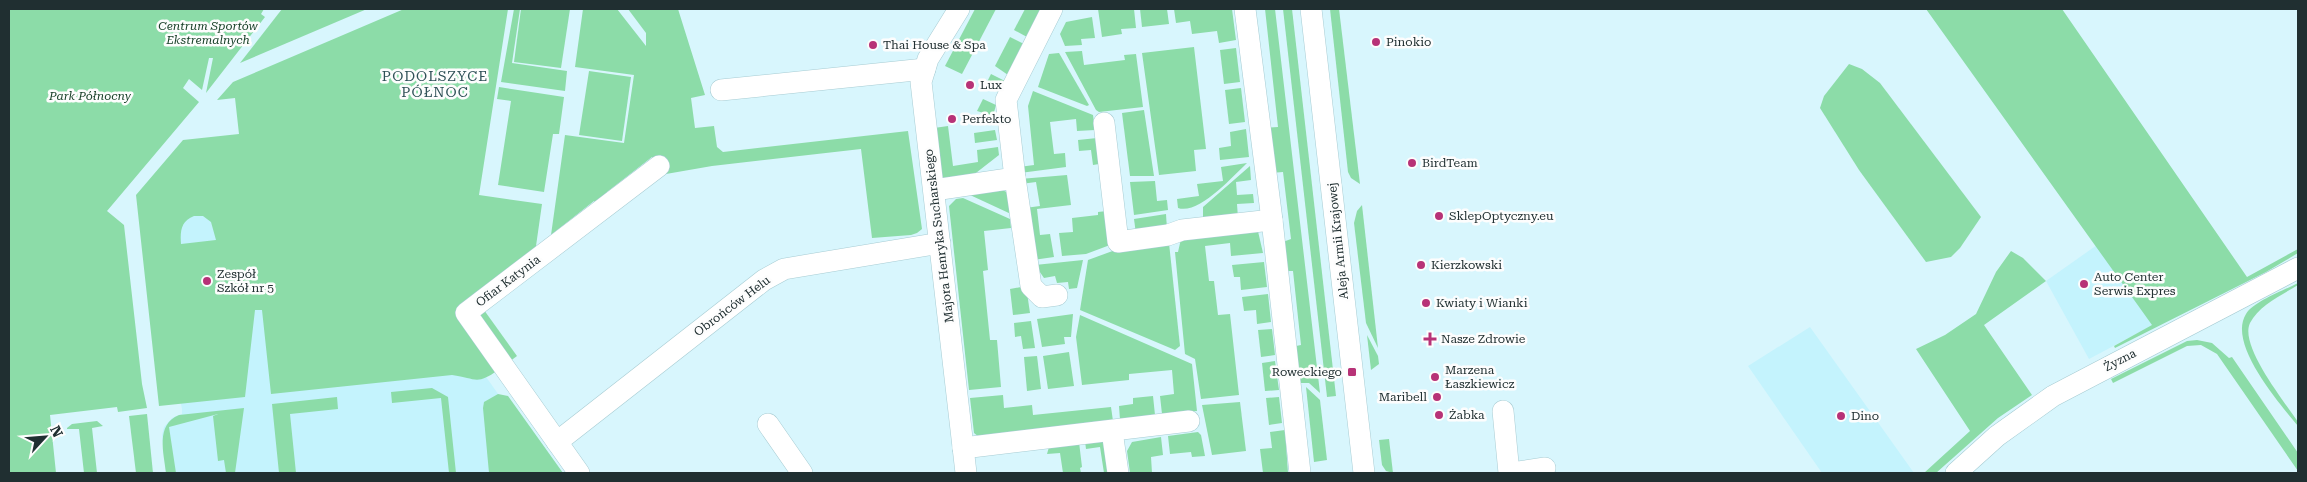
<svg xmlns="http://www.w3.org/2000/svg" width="2307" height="482" font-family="'Roboto Serif',serif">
  <rect width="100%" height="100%" fill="#d8f6fd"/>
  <g fill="#c4f3fd">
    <polygon points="198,190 479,367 554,473 166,473 162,435 164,427 172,418 182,414 182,409 141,195"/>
    <polygon points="2097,245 2153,325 2089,359 2046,281"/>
    <polygon points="1810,327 1914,473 1822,473 1748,366"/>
  </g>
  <g fill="#8cdca8" fill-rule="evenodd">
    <polygon points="9,9 264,9 261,14 265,17 206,93 213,58 209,58 202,90 189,79 183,88 199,102 107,211 124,225 142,384 147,408 118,412 117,407 50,415 56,473 9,473"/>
    <polygon points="282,9 367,9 240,63"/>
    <path d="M404,9H508L479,195L542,204L535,253L458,313L498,370C476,386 476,378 452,375L271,394L262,310H255L245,397L159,406L136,195L183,140L239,134L235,98L217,100L233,82ZM194,216H203L211,222L216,240L181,244C180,231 181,221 194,216Z"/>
    <polygon points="514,9 520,9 512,63 567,71 565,91 501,82"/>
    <polygon points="521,9 570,9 561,68 514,62"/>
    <polygon points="583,9 617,9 646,46 646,33 628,9 678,9 705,95 691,98 695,128 714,126 717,147 723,152 908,131 922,229 917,233 911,235 872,238 861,149 712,166 666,174 652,157 607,192 611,198 599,207 594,201 551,235 565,135 624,143 634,75 575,67"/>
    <polygon points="975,9 996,9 962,74 945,66"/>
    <polygon points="1025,9 1042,9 1027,37 1014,30"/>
    <polygon points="1098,9 1134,9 1136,28 1121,29 1122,34 1102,37"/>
    <polygon points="1140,9 1167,9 1169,24 1142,27"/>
    <polygon points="1174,9 1232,9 1236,40 1219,43 1217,31 1192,34 1190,21 1176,23"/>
    <polygon points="1265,9 1275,9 1320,393 1309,383 1296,383 1291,347 1301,345 1293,271 1283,271 1280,243 1291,239 1283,172 1271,173 1265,128 1278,127"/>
    <polygon points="1283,9 1292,9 1336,396 1327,397"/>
    <polygon points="1330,9 1339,9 1360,184 1351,178 1348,172"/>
    <polygon points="1926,9 2062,9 2247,277 2298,249 2298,253 2266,272 2115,348 2114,346 2152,325"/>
    <polygon points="1092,17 1095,38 1081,39 1082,45 1065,46 1060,34 1066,22"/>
    <polygon points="1010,37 1024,44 1008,75 995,66"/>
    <polygon points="1194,47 1206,149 1194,150 1196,171 1159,175 1142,53"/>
    <polygon points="1236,48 1240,82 1224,84 1220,50"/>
    <polygon points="1082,51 1084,65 1125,60 1124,55 1136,54 1143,107 1099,112 1096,110 1065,52"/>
    <polygon points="1059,53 1089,105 1087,106 1038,87 1049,54"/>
    <polygon points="1849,64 1862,69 1880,83 1981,217 1960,248 1951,257 1926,262 1859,170 1820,108 1824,96"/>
    <polygon points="589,71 631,77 622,141 579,135"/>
    <polygon points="991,74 1005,81 1000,93 986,84"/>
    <polygon points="499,87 564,97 559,134 553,134 544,192 498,185 511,101 497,99"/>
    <polygon points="1241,88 1245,122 1229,124 1225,90"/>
    <polygon points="1033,91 1093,115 1095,130 1077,131 1076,119 1050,122 1054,154 1065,153 1066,167 1020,173 1019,167 1034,165 1028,106"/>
    <polygon points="983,99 996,105 993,116 977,111"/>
    <polygon points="1144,110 1154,176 1130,176 1122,113"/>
    <polygon points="948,126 953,166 978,162 977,150 998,147 999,155 963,183 943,181 934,128"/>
    <polygon points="1246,129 1249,157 1220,160 1219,148 1231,146 1230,132"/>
    <polygon points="995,130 997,140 975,143 974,133"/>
    <polygon points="1097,138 1099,164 1093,165 1091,150 1079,151 1078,140"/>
    <path d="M1247,163C1232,177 1199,215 1178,208L1177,199L1199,196L1197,184L1223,181L1221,167Z"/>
    <polygon points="1250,166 1251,180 1236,182 1237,195 1253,194 1254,203 1237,204 1238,218 1203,222 1203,207"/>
    <polygon points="1067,175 1071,205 1037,209 1040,235 1050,234 1054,257 1033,260 1025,208 1040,206 1036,182 1021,184 1020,179"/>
    <polygon points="1155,181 1157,201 1167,200 1168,210 1134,215 1130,182"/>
    <polygon points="1002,190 1009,193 1011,214 970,195"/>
    <polygon points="963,198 1010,219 1011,228 984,231 988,270 983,271 990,340 997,340 1001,387 969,390 949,206 956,199"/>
    <polygon points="1362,205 1378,348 1366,323 1354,223 1357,211"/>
    <polygon points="1107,211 1110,245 1086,254 1062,256 1059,233 1073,232 1072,218 1098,215 1098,212"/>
    <polygon points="1166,214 1167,229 1136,234 1134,219"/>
    <polygon points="1257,227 1263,253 1231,256 1230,243 1205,246 1209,281 1214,281 1218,315 1230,314 1239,395 1201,399 1195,359 1185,354 1175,252 1178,252 1181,239"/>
    <polygon points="1169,243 1180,346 1175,350 1080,310 1088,260 1118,249"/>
    <polygon points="2011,251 2023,258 2046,281 1984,325 2032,395 1998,418 1936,473 1924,473 1970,431 1916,349 1945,335 1976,314 1996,272"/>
    <polygon points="1083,260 1077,288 1069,289 1068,282 1057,283 1055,276 1044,278 1035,265"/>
    <polygon points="1264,262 1267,287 1241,290 1240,277 1234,277 1232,265"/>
    <path d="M2298,283V285C2282,295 2259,305 2250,323C2239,346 2285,402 2298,422V426C2280,404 2227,344 2246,314C2254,301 2285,290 2298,283Z"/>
    <polygon points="1026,286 1030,313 1013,315 1010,289"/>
    <polygon points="1268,294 1271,322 1257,324 1256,310 1244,311 1242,297"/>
    <polygon points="484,310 517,356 509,362 479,318"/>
    <polygon points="1073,314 1071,337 1064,337 1065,344 1042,347 1037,319"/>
    <polygon points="1080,315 1192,364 1197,411 1162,414 1160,396 1174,394 1172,370 1129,374 1129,380 1082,385 1076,337"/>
    <polygon points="1031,321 1035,348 1023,349 1021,336 1015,337 1014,323"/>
    <polygon points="1272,329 1275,355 1261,357 1258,330"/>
    <polygon points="1367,335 1378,356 1379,364 1371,370"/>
    <polygon points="2197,340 2212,343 2229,358 2232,357 2298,453 2298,471 2217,354 2201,345 2187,346 2113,383 2111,379 2187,341"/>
    <polygon points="1069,352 1074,386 1048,389 1043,356"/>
    <polygon points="1037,356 1041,389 1027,391 1024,357"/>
    <polygon points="1275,361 1279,390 1265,391 1262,363"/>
    <polygon points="1306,387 1320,400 1327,460 1314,462"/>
    <polygon points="432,388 448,397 456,473 449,473 441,398 392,403 391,392"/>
    <polygon points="498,394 508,396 563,473 489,473 483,408 484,402"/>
    <polygon points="1003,395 1004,408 1032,405 1033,415 1111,407 1113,421 979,437 974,433 970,398"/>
    <polygon points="1153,396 1155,415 1120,420 1119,406 1133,404 1133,398"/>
    <polygon points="337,397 338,409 290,414 296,473 279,473 272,404"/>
    <polygon points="1279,397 1282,423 1269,425 1266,398"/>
    <polygon points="1240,402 1246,451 1212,455 1202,405"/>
    <path d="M244,408L235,473H226L224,460L218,461L213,416L218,414L169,427L176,473H166C164,453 155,425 179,415Z"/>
    <polygon points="147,414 153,473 136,473 129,416"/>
    <polygon points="97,421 103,426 92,428 97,473 84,473 79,429 67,429 67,428 72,424"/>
    <polygon points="1285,430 1288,473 1263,473 1260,449 1272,448 1270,432"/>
    <polygon points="1198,432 1201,435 1205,456 1192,457 1191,452 1170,454 1168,436"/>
    <polygon points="1161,437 1163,455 1151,457 1152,473 1130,473 1127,451 1132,442"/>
    <polygon points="1389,439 1393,473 1386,471 1382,465 1379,440"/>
    <polygon points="1085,441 1105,442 1113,473 1104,473 1100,447 1086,449"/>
    <polygon points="1079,442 1082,467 1080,468 1081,473 1063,473 1060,453 1047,454 1049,447"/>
  </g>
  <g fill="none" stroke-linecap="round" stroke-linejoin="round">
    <defs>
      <g id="minor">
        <polyline points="959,9 928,59 921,82 966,473"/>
        <polyline points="1245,9 1272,220 1300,473"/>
        <polyline points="1311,9 1364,473"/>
        <polyline points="721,90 925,69"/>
        <polyline points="1104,123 1118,242 1168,235 1182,230 1272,220"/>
        <polyline points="1015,178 1031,286 1042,297 1057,295"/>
        <polyline points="934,190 1015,178 1006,100 1052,9"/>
        <polyline points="1503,411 1509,473"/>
        <polyline points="768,424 802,473"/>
        <polyline points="1112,431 1118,473"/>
        <polyline points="557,442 764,280 784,269 940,243"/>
        <polyline points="963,448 1189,421"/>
        <polyline points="579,473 466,313 659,166"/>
        <polyline points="1512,473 1545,468"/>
        <polyline points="1956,473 1997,436 2053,396 2298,268"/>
      </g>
    </defs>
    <use href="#minor" stroke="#a7ccd3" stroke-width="22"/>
    <use href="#minor" stroke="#fff" stroke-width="21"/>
  </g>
  <g fill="#b73277" stroke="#fdfdfd" stroke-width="2">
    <circle cx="1376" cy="42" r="5"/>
    <circle cx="873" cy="45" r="5"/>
    <circle cx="970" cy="85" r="5"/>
    <circle cx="952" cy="119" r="5"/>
    <circle cx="1412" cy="163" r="5"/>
    <circle cx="1439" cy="216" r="5"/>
    <circle cx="1421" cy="265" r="5"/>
    <circle cx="207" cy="281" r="5"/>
    <circle cx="2084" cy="284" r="5"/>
    <circle cx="1426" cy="303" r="5"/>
    <path d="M1427.5 331.5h5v5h5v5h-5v5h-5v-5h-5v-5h5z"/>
    <rect x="1347" y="367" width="10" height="10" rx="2.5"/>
    <circle cx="1435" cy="377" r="5"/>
    <circle cx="1437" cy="397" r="5"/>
    <circle cx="1439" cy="415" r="5"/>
    <circle cx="1841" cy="416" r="5"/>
  </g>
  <g text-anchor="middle" stroke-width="5" stroke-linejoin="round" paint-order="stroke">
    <g font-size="12" font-style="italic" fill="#194129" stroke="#fdfdfd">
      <text x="208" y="30">Centrum Sportów<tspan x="208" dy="14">Ekstremalnych</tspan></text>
      <text x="90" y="100">Park Północny</text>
    </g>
    <g font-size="12" fill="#202f31" stroke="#fdfdfd" text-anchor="start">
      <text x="1386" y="46">Pinokio</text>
      <text x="883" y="49">Thai House &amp; Spa</text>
      <text x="980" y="89">Lux</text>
      <text x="962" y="123">Perfekto</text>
      <text x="1422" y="167">BirdTeam</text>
      <text x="1449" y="220">SklepOptyczny.eu</text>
      <text x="1431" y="269">Kierzkowski</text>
      <text x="217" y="278">Zespół<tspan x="217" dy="14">Szkół nr 5</tspan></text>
      <text x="2094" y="281">Auto Center<tspan x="2094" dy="14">Serwis Expres</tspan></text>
      <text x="1436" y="307">Kwiaty i Wianki</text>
      <text x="1441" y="343">Nasze Zdrowie</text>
      <text x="1445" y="374">Marzena<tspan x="1445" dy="14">Łaszkiewicz</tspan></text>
      <text x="1342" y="376" text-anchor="end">Roweckiego</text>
      <text x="1427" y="401" text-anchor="end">Maribell</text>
      <text x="1449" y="419">Żabka</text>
      <text x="1851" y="420">Dino</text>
    </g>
    <g font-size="12" fill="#202f31" stroke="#fdfdfd">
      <text transform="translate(939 236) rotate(-97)" y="4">Majora Henryka Sucharskiego</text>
      <text transform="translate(1338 241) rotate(-96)" y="4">Aleja Armii Krajowej</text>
      <text transform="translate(508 281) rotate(-37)" y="4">Ofiar Katynia</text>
      <text transform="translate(732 306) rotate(-37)" y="4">Obrońców Helu</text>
      <text transform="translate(2120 360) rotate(-27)" y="4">Żyzna</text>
    </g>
    <g font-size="14" letter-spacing="1" fill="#2f5157" stroke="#fdfdfd">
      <text x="435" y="81">PODOLSZYCE<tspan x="435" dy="16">PÓŁNOC</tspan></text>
    </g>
  </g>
  <rect width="2307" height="482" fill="none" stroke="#202f31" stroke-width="20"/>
  <g transform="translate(45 437) rotate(64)" stroke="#fdfdfd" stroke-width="4" paint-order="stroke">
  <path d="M0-4L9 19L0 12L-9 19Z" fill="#202f31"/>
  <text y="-8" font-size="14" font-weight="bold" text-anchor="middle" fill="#202f31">N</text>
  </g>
</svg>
